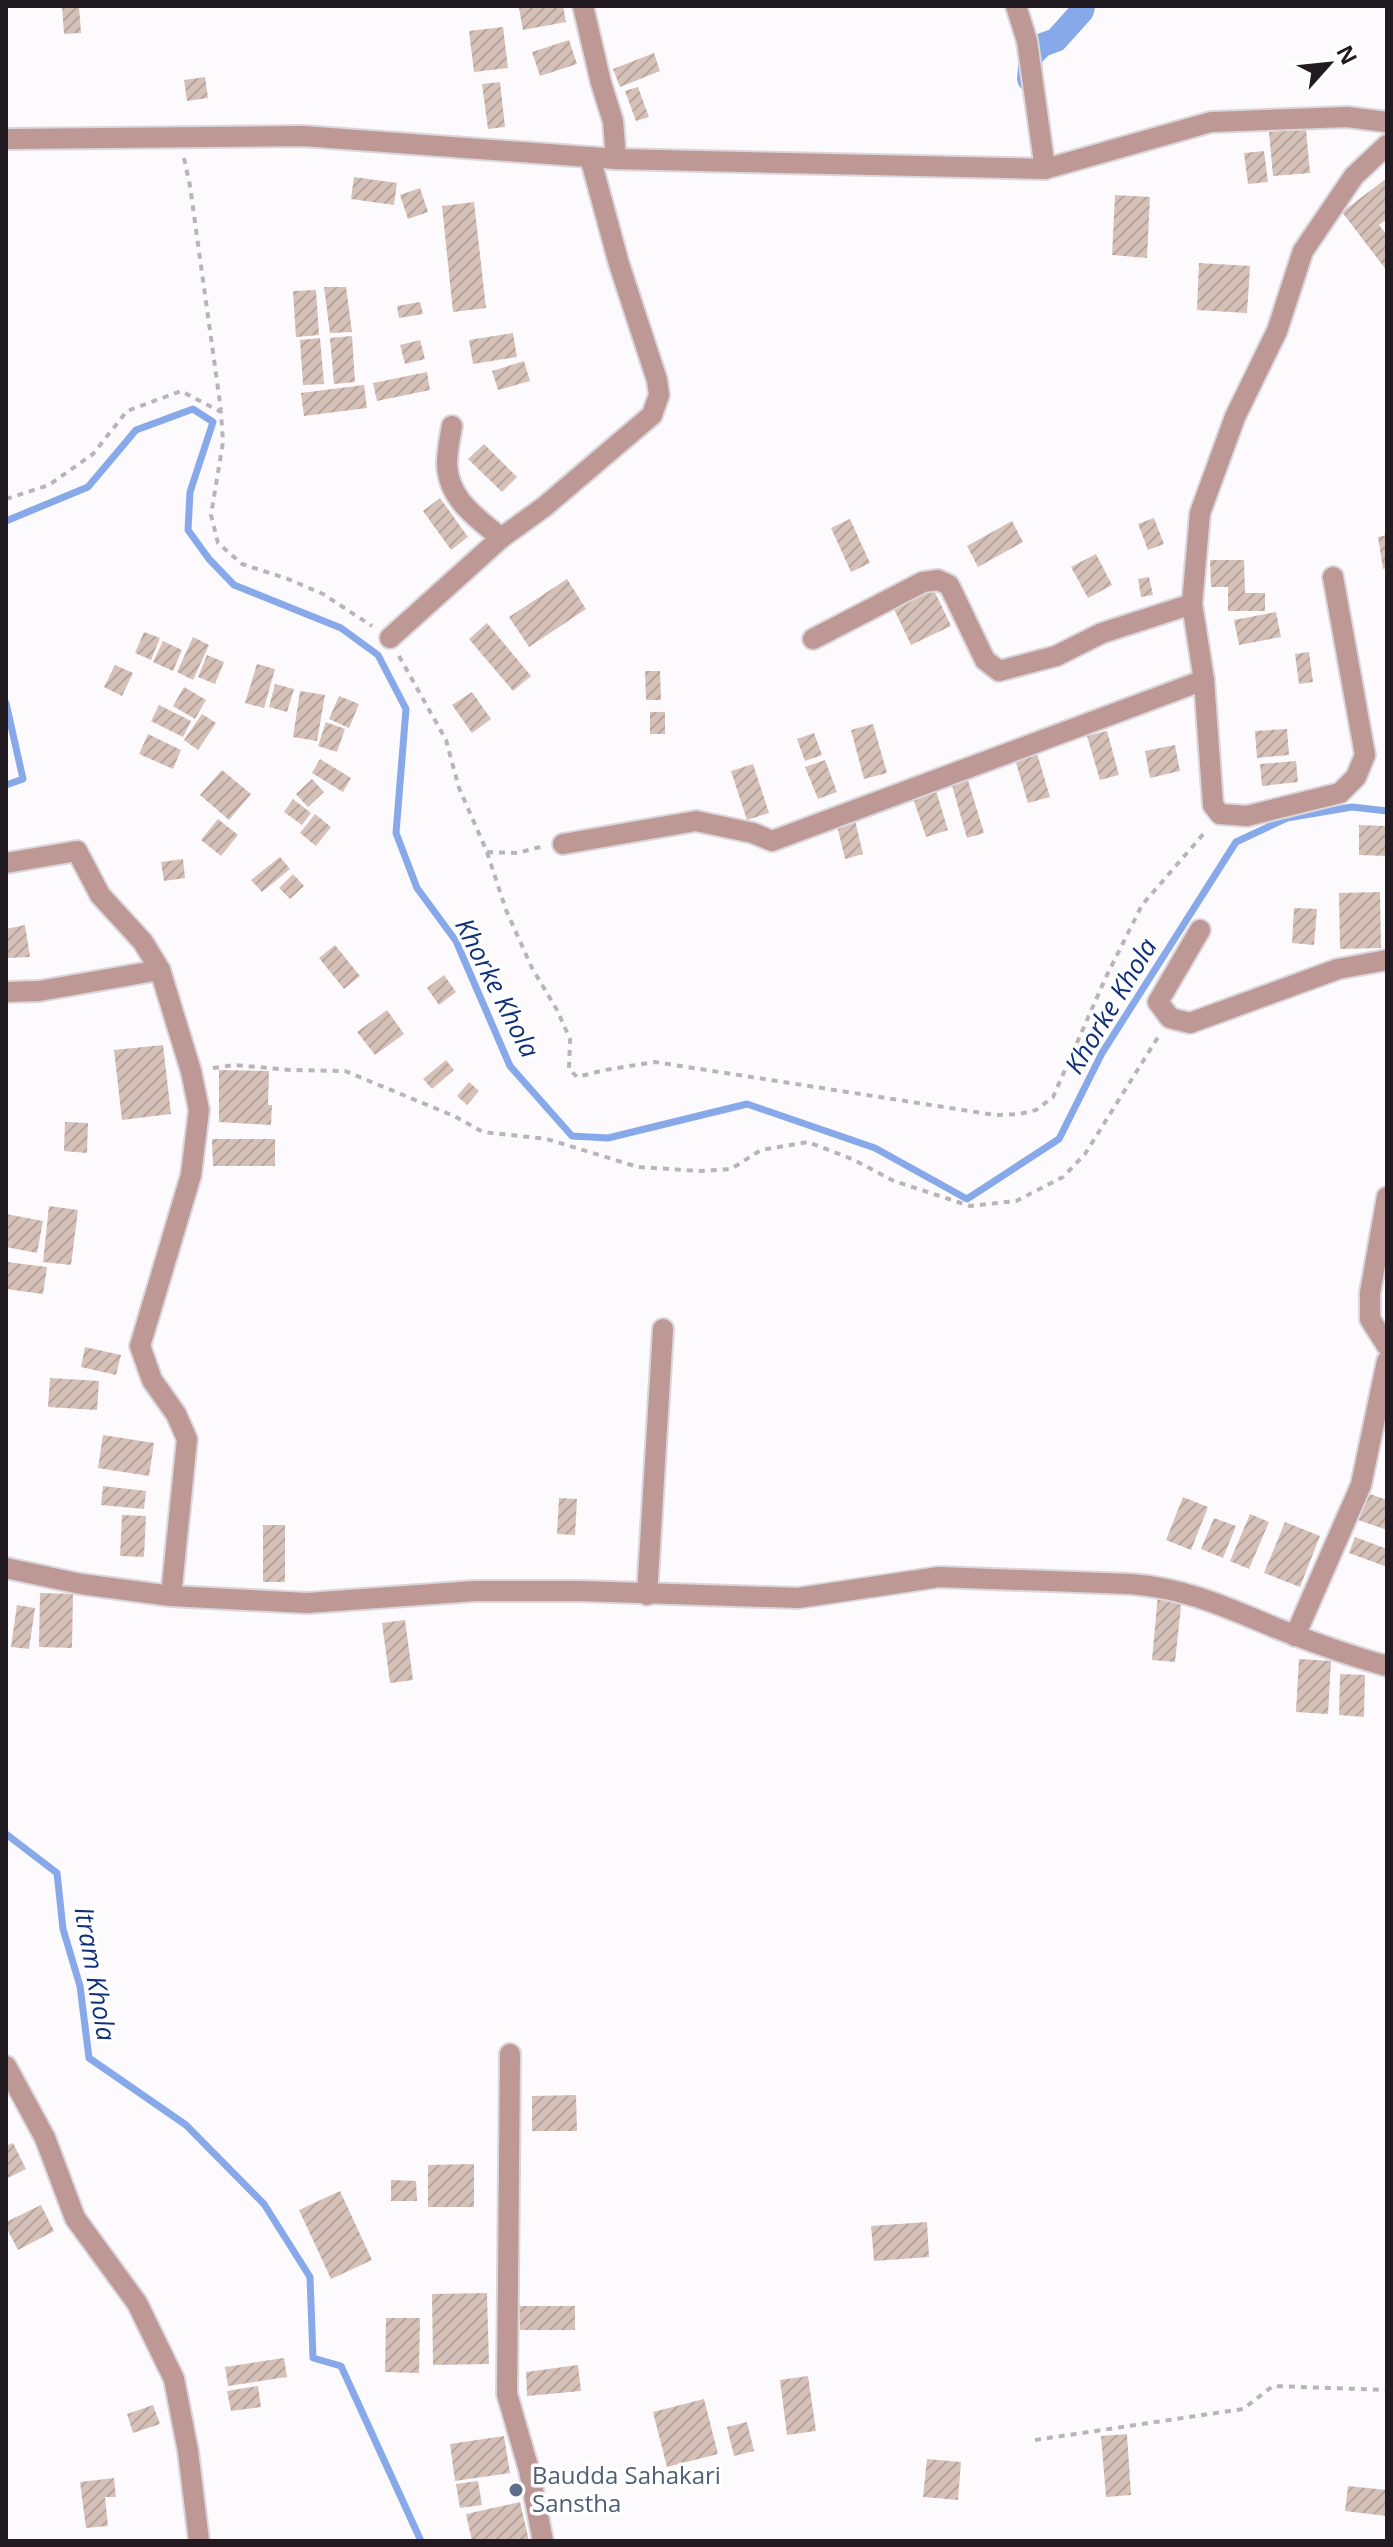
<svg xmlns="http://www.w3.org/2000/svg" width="1393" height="2547" font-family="'Open Sans',sans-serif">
  <defs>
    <pattern id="building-hatch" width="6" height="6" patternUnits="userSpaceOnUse" patternTransform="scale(2)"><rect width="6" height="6" fill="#d5c1b7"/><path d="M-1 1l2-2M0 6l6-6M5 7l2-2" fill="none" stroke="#b7a59d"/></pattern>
  </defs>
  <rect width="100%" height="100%" fill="#fdfafe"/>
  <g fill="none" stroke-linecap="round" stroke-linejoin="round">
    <g stroke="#88a9e9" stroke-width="7">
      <polyline points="6,521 88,487 136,430 193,409 213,422 190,492 188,530 209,559 234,585 341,628 378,655 406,709 396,833 417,888 456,941 510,1066 572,1136 608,1138 747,1104 875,1148 967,1199 1059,1139 1102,1053 1236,842 1287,818 1352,807 1387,811"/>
      <polyline points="6,703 23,779 6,785"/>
      <polyline points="6,1834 57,1873 63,1929 80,1986 89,2058 186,2125 264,2204 310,2277 313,2358 341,2366 421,2541"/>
    </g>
    <polyline stroke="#88a9e9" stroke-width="24" points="1029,79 1031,56 1042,45 1056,40 1082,11 1083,6"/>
  </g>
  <g fill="url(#building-hatch)">
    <polygon points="62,6 79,6 81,33 64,34"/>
    <polygon points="532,6 563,6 566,22 523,30 519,8"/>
    <polygon points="503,27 508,68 474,72 469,31"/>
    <polygon points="569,40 577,64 540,76 532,52"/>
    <polygon points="654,53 660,71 620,87 613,69"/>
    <polygon points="205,77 208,98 187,101 184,80"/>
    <polygon points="500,82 505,127 488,129 482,84"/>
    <polygon points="638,87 649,117 636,121 625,91"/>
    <polygon points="1306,129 1310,173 1273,176 1269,132"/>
    <polygon points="1264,151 1268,182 1248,184 1244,153"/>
    <polygon points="354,177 397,183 394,205 351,199"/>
    <polygon points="1387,178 1387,219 1379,225 1387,235 1387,271 1342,212"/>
    <polygon points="420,188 428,212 408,219 400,195"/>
    <polygon points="1115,195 1150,197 1147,258 1112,255"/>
    <polygon points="474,202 486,308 453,312 442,206"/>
    <polygon points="1199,263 1250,266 1247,313 1197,310"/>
    <polygon points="324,287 346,287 352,332 330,333"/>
    <polygon points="316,290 319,335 296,337 293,291"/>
    <polygon points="420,302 423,314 399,318 397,306"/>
    <polygon points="513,333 517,357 473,364 469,340"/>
    <polygon points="352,336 355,382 334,384 330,338"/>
    <polygon points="320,338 324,384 303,385 300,340"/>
    <polygon points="420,340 425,359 405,364 400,345"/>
    <polygon points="524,361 530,381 498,390 492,371"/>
    <polygon points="427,372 430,390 377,401 373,383"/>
    <polygon points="364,385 367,408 304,416 301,393"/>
    <polygon points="484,444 517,477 502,492 468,459"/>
    <polygon points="440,498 468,537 451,550 423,511"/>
    <polygon points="1154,518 1164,544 1148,550 1138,524"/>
    <polygon points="850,519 870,563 851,572 831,528"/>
    <polygon points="1012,521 1023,542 978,567 967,546"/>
    <polygon points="1387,535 1387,568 1383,569 1378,537"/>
    <polygon points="1096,554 1112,585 1088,598 1071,567"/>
    <polygon points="1210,560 1244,560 1245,593 1265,593 1265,611 1228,611 1228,587 1211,587"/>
    <polygon points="1149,577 1153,595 1141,597 1138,579"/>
    <polygon points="567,579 586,609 529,647 509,617"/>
    <polygon points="932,586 951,626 911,645 892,605"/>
    <polygon points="1276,612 1281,637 1239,645 1234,620"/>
    <polygon points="487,623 531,676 513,691 469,639"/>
    <polygon points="144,632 160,638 151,660 135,653"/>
    <polygon points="193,637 209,645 193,680 177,672"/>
    <polygon points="163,641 182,650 173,671 153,662"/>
    <polygon points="1309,652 1313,682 1299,684 1295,654"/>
    <polygon points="207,655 224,662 215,684 198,677"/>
    <polygon points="257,664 275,669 264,708 245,703"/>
    <polygon points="115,665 133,673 122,696 104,687"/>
    <polygon points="645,671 660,671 661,700 646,700"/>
    <polygon points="275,684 294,689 287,712 269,707"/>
    <polygon points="184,687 206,700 195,719 173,706"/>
    <polygon points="300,691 325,695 317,741 293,737"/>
    <polygon points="472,692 491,719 472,733 452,705"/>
    <polygon points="339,696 359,704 349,728 329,719"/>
    <polygon points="159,705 191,721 183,737 151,721"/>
    <rect x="650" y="712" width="15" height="22"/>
    <polygon points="202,714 216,723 198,750 184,740"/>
    <polygon points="326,722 345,729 337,752 318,746"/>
    <polygon points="873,724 887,773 864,779 851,730"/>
    <polygon points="1287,729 1289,755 1257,758 1255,731"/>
    <polygon points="1107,731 1119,775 1100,780 1087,736"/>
    <polygon points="814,733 822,755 805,761 797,739"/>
    <polygon points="148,734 181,750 173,769 139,754"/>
    <polygon points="1175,745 1180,771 1150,778 1145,751"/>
    <polygon points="1036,750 1050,797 1028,803 1014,756"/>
    <polygon points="320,759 351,778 343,792 312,773"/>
    <polygon points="825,760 837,792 818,799 805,767"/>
    <polygon points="1296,761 1298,782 1262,786 1260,764"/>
    <polygon points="753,764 769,813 747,820 731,771"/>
    <polygon points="222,770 251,794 229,820 200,795"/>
    <polygon points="967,777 984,833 967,838 951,782"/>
    <polygon points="312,779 324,792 308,807 296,794"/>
    <polygon points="934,784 948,830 926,837 911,792"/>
    <polygon points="293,799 311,813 302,825 284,812"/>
    <polygon points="315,814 331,827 316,846 300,833"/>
    <polygon points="854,816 863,854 845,859 836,821"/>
    <polygon points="218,819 238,835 221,856 201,840"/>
    <polygon points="1359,825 1387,826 1387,856 1359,855"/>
    <polygon points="280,857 290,869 262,892 251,880"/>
    <polygon points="183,859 185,878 164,881 161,862"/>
    <polygon points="293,874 304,886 290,899 279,888"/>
    <polygon points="1380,892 1381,948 1340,949 1339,893"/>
    <polygon points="1294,908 1317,909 1314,945 1292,943"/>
    <polygon points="25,925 30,957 6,958 6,929"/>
    <polygon points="335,945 360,976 344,989 319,958"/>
    <polygon points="444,975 456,992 439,1005 427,988"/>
    <polygon points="387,1010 404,1034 375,1055 357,1032"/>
    <polygon points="163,1045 171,1114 122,1120 114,1050"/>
    <polygon points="446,1060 454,1070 432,1089 423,1079"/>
    <polygon points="219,1070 269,1071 268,1105 272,1105 271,1125 219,1122"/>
    <polygon points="469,1082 479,1091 467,1105 457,1096"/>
    <polygon points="65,1122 88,1123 87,1153 64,1151"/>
    <polygon points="212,1139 275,1139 275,1166 213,1166"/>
    <polygon points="49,1206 78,1210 71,1265 43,1262"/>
    <polygon points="6,1214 43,1221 37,1253 6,1247"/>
    <polygon points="7,1262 47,1267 43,1294 6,1289"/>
    <polygon points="85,1347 121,1355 116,1375 81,1367"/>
    <polygon points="50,1378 99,1381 97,1410 48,1407"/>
    <polygon points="103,1435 154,1443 149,1476 98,1468"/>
    <polygon points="103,1486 146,1491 144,1509 101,1505"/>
    <polygon points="1367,1493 1387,1500 1387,1530 1358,1520"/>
    <polygon points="1183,1497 1208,1507 1191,1550 1166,1540"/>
    <polygon points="559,1498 577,1499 575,1535 557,1534"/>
    <polygon points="1250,1514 1269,1522 1249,1569 1230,1561"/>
    <polygon points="122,1515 146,1516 144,1557 120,1556"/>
    <polygon points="1214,1518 1236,1526 1223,1558 1201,1549"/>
    <polygon points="1285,1522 1320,1536 1300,1587 1264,1573"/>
    <rect x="263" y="1525" width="22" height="57"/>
    <polygon points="1355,1537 1387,1549 1387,1567 1349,1553"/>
    <polygon points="40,1593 73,1594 72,1648 39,1647"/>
    <polygon points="1158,1594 1182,1597 1175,1662 1152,1660"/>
    <polygon points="17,1605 35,1608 29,1649 11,1647"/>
    <polygon points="405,1620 413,1680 390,1683 382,1623"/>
    <polygon points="1299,1659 1331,1661 1328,1714 1296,1712"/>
    <polygon points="1340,1674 1365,1675 1364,1717 1339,1715"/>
    <polygon points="576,2095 577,2131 532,2131 532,2096"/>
    <polygon points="13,2143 26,2169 6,2179 6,2146"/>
    <polygon points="474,2164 474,2207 428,2207 428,2165"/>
    <polygon points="391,2180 416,2181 417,2201 391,2201"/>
    <polygon points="340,2191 372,2260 331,2279 299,2210"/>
    <polygon points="41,2205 54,2231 18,2250 6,2227 6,2222"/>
    <polygon points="927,2222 929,2257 874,2261 871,2226"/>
    <polygon points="487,2293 489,2364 433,2365 432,2294"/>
    <polygon points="519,2306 575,2306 575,2330 520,2330"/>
    <polygon points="386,2318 420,2318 419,2373 385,2372"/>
    <polygon points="284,2358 287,2377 228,2386 225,2367"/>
    <polygon points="578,2365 581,2391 527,2396 526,2372"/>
    <polygon points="808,2376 816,2431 787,2435 780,2380"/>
    <polygon points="258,2386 261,2407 231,2411 227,2391"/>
    <polygon points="704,2399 718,2454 667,2467 653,2412"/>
    <polygon points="153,2405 160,2424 133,2433 127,2414"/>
    <polygon points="747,2422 754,2451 734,2456 727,2427"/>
    <polygon points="1127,2434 1131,2495 1106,2497 1101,2436"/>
    <polygon points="504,2436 510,2473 455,2481 450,2444"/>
    <polygon points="927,2459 961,2462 958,2500 923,2497"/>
    <polygon points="114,2478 116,2497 105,2497 108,2526 86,2528 80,2482"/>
    <polygon points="478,2481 482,2505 460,2508 456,2484"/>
    <polygon points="1348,2486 1387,2490 1387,2516 1345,2511"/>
    <polygon points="520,2502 529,2541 472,2541 466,2514"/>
  </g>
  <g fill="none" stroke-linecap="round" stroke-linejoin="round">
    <defs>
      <g id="minor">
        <polyline points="583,6 601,83 613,121 616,159"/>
        <polyline points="1016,6 1027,41 1045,169"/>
        <polyline points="6,139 303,136 616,159 1045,169 1211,122 1347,117 1387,122"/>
        <path d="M452,426C450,438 447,451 447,464C448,499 476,517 501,538"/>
        <polyline points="1333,577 1365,755 1356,777 1340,793 1247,816 1220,814 1213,805 1204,680 1192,604 1200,513 1235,417 1277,331 1303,251 1354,176 1387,145"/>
        <polyline points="390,638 501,538 544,507 652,415 659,395 657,380 619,264 590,157"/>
        <polyline points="813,639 923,582 938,580 949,585 985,660 999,671 1056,656 1102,633 1192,604"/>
        <polyline points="563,844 696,821 753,833 772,841 1204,680"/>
        <polyline points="6,863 77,851 100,895 143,942 160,970 191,1071 199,1110 191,1175 140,1346 152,1380 176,1414 187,1439 171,1596"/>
        <polyline points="1200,930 1158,1002 1170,1018 1190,1023 1338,969 1387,960"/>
        <polyline points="6,992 39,991 160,970"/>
        <polyline points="1387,1197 1370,1293 1370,1319 1387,1346"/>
        <path d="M6,1568L81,1584L171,1596L307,1603L475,1591H580L798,1598L939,1577L1130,1584C1185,1588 1226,1607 1276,1628C1312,1642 1350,1656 1387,1666"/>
        <polyline points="647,1595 663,1329"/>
        <polyline points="1295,1636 1361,1485 1387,1361"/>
        <polyline points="510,2054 507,2394 529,2470 543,2541"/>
        <polyline points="6,2066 45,2138 75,2218 137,2303 174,2379 188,2451 199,2541"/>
      </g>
    </defs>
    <use href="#minor" stroke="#dad6db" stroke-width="24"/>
    <g stroke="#b8b4b9" stroke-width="4" stroke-dasharray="6 6" stroke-linecap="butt">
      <polyline points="184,158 190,186 221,410"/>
      <polyline points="6,499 49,485 93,454 127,411 181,391 221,412 223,442 211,515 218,543 242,564 288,579 323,594 372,626"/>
      <polyline points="399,656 446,740 459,788 487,852 506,910 532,968 557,1010 570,1039 569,1069 577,1077 605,1070 655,1062 995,1115 1020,1114 1036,1110 1053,1097 1106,977 1142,905 1206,831"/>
      <polyline points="487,852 517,853 544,846"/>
      <polyline points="213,1068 235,1065 290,1070 345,1071 454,1116 483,1132 547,1139 638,1167 700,1171 731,1169 761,1150 808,1142 852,1159 894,1181 970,1206 1016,1201 1063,1177 1085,1154 1160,1034"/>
      <polyline points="1035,2440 1243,2409 1273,2386 1387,2390"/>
    </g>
    <use href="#minor" stroke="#bd9895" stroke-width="20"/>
  </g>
  <circle fill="#5c6f8a" stroke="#fff" stroke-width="3" cx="516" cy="2490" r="8"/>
  <g text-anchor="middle" stroke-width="7" stroke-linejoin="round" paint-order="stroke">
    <g font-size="24" fill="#4e5e75" stroke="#fff" text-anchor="start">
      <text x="532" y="2484">Baudda Sahakari<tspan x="532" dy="28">Sanstha</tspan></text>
    </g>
    <g font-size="26" font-style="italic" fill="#0f3079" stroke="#fff">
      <text transform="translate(497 988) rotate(63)" y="9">Khorke Khola</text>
      <text transform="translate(1111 1006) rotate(-59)" y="9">Khorke Khola</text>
      <text transform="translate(95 1974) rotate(80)" y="9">Itram Khola</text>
    </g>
  </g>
  <rect width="1393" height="2547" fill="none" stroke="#211b21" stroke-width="16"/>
  <g transform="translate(1329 64) rotate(63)" stroke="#ffffff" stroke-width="6" paint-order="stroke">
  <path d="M0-6L14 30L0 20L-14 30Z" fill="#211b21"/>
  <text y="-12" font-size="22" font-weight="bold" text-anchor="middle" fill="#211b21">N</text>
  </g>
</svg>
